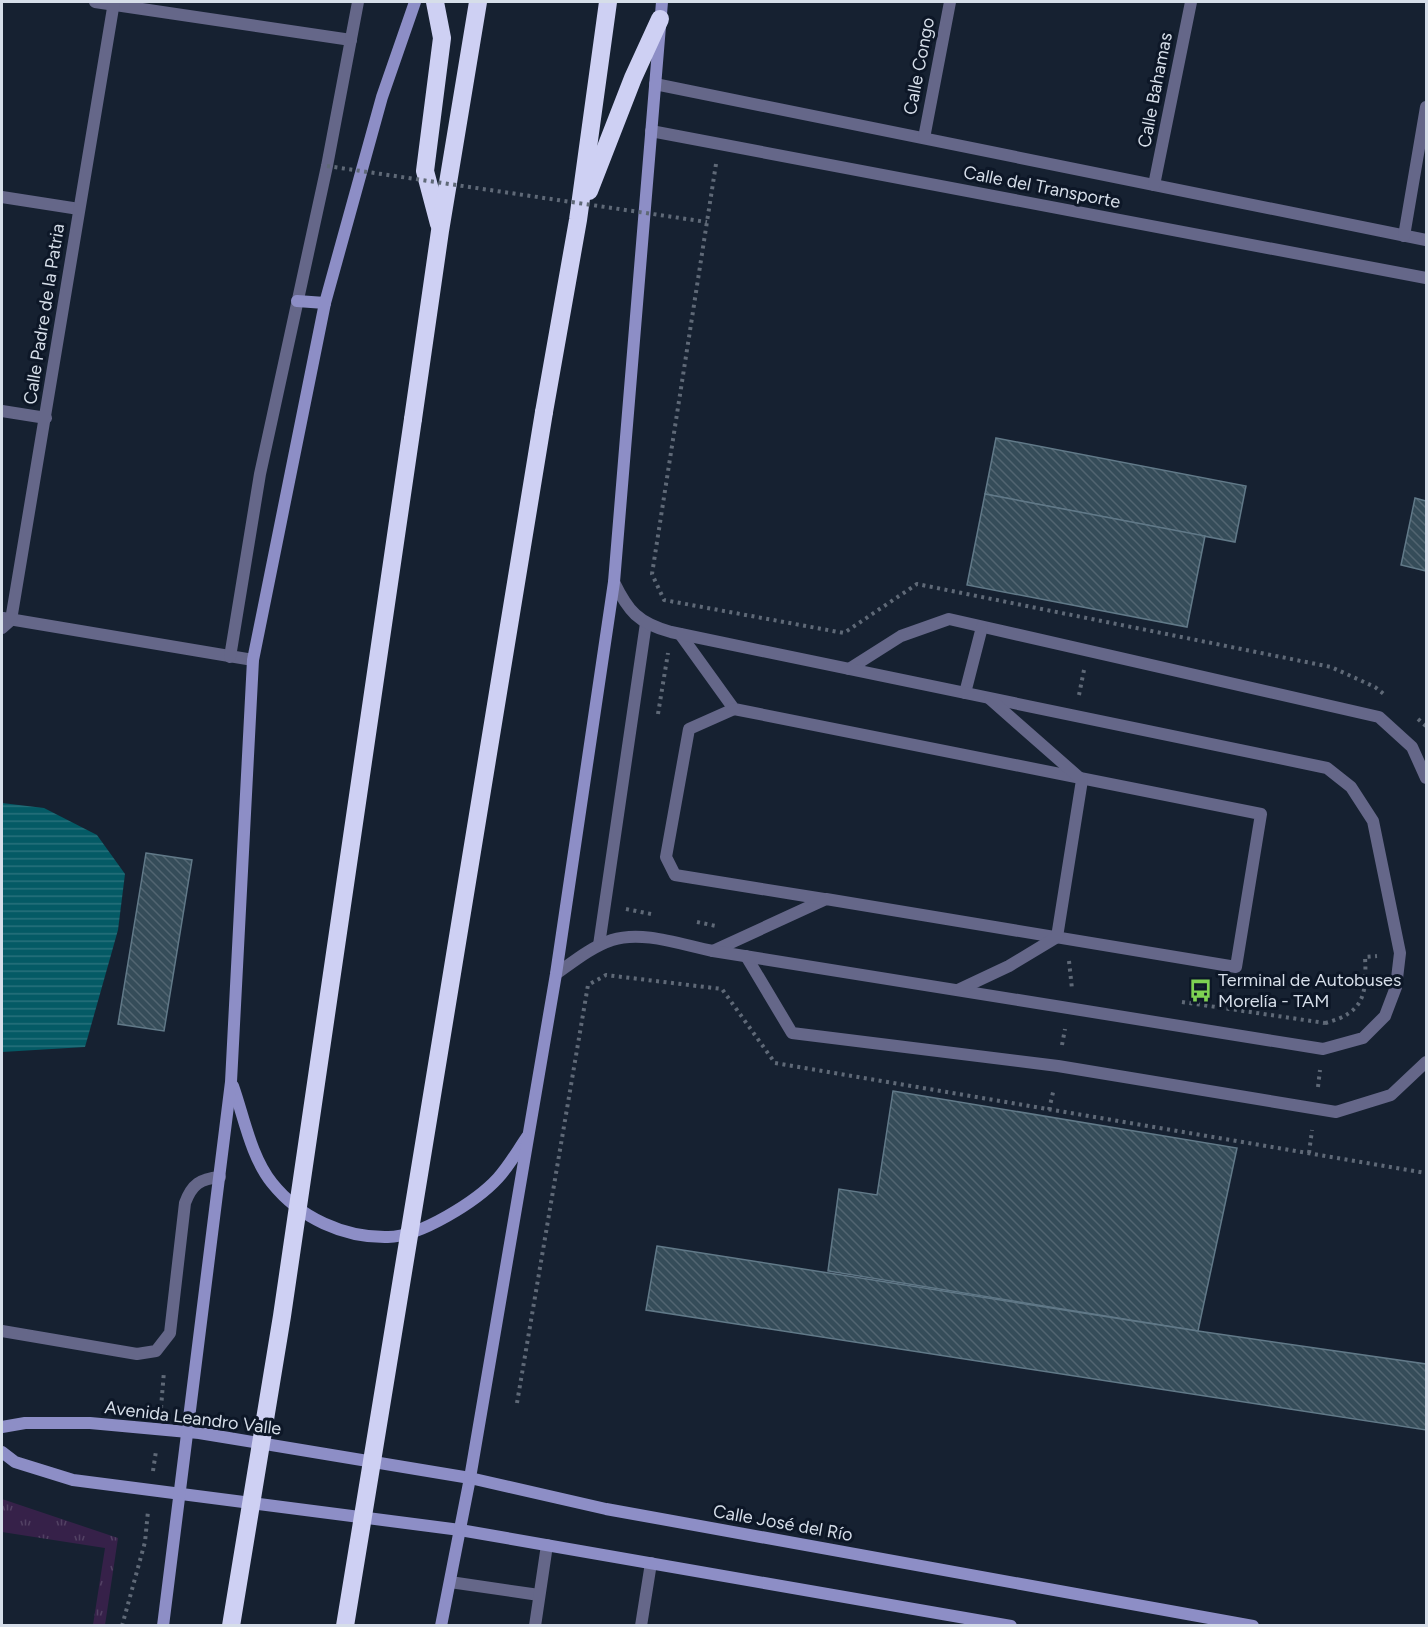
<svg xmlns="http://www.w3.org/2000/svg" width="1428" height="1627" font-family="Figtree,sans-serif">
  <defs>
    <pattern id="grass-tufts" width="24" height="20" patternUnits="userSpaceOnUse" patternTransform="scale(1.5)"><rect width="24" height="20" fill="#362149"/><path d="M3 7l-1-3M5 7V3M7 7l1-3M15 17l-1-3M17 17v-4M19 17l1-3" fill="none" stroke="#524163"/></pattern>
    <pattern id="water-rules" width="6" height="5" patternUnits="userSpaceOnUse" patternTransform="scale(1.5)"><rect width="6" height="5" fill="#045a65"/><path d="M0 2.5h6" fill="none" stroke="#28717b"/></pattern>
    <pattern id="building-back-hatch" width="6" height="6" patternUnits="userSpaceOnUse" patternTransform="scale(1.5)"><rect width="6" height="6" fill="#354c59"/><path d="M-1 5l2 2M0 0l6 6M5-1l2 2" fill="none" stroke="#526571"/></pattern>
  </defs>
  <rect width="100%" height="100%" fill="#162131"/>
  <polygon fill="url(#grass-tufts)" points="2,1499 118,1538 105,1625 93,1625 105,1548 2,1532"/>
  <polygon fill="url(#water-rules)" points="2,803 44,808 97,835 125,874 118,930 85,1047 2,1052"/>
  <g fill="url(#building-back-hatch)" stroke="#617988" stroke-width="1.5">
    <polygon points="996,438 1246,486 1235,542 985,494"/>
    <polygon points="985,494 1205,536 1187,627 967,585"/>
    <polygon points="1415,498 1426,501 1426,571 1401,565"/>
    <polygon points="146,853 192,860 164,1031 118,1024"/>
    <polygon points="893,1091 1237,1148 1198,1331 828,1271 839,1189 877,1195"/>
    <polygon points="657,1246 1198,1331 1426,1364 1426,1430 646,1310"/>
  </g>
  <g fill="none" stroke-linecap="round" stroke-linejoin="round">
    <g stroke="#5f6977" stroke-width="4" stroke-dasharray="3 4.5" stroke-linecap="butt">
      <polyline points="716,164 652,574 664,600 844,633 917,584 1331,667 1375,687 1385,695"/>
      <polyline points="1079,695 1084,670"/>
      <polyline points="658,714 668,653"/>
      <polyline points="1418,719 1426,726"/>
      <polyline points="626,909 651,914"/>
      <polyline points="697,922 716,926"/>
      <polyline points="1069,961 1072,989"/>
      <polyline points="1182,1002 1325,1023 1324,1027"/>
      <path d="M1325,1023C1364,1013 1367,995 1365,957L1377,956"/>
      <polyline points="1062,1045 1065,1029"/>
      <polyline points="1318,1087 1320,1070"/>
      <polyline points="1049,1110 1054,1088"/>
      <polyline points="1309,1153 1312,1130"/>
      <polyline points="517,1403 588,985 606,975 722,989 775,1063 1426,1173"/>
      <polyline points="161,1408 164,1371"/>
      <polyline points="153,1471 156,1451"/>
      <polyline points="122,1626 145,1542 148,1511"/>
    </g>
    <g stroke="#656789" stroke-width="12">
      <polyline points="680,634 734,709 1261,814 1236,967 826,899 713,951"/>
      <polyline points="849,669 901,636 949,619 1379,717 1412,747 1426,778"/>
      <polyline points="965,693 982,627"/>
      <polyline points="734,709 689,729 666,857 675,875 824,899"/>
      <polyline points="599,945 646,623"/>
      <polyline points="746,956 792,1033 1058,1066 1336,1112 1391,1095 1426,1062"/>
      <path d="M556,974C573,962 591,947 612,940C643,930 682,945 713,951L1323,1049L1363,1038L1385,1016L1396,987L1400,953L1373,821L1351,787L1327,768L671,632C638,623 628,611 614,582"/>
      <polyline points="958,990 1009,966 1057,937 1082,780 990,699"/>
      <path d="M2,1331L137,1354L156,1351L170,1333L185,1203C192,1184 200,1179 220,1177"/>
      <polyline points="450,1582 539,1595"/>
      <polyline points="535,1626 547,1545"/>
      <polyline points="641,1626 651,1563"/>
    </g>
    <g stroke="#656789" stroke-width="12">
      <polyline points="95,2 351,40"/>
      <polyline points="655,84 1426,240"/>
      <polyline points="651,131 1426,278"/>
      <polyline points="924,138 950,2"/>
      <polyline points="1154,185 1191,2"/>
      <polyline points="2,197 79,209"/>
      <polyline points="1404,236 1426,107"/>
      <polyline points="2,411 46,418"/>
      <polyline points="3,618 253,660"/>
      <polyline points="2,628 11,620 114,2"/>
      <polyline points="230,657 260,474 327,166 358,2"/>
    </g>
    <g stroke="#8d8ec6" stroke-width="12">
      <polyline points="297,301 325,303"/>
      <path d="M233,1086C244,1117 251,1157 272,1183C300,1218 344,1238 388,1237C420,1237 477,1201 498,1178C509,1166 518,1150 527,1137"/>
      <polyline points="2,1427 25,1423 90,1423 199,1433 470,1478 606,1509 1253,1626"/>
      <polyline points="2,1452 15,1462 73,1480 460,1530 1011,1626"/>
      <polyline points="163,1626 231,1082 253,660 325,303 382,97 415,2"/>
      <polyline points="441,1626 470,1478 556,974 614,582 662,2"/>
    </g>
    <g stroke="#ced0f3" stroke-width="18">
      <polyline points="435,2 442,38 425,171 439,224"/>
      <polyline points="589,191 633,78 660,19"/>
      <polyline points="544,412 578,220 608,2"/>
      <polyline points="413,419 440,231 478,2"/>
    </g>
    <polyline stroke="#5f6977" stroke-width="4" stroke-dasharray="3 4.5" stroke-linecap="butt" points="327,166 707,222"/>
    <g stroke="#ced0f3" stroke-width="18">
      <polyline points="231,1626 282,1316 413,419"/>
      <polyline points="345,1626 544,412"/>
    </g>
  </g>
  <defs>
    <symbol id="bus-bare" viewBox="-9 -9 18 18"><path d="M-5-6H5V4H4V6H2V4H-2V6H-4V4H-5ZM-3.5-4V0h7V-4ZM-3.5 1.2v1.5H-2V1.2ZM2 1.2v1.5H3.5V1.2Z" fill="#7ed153" stroke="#0d1727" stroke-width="2.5" paint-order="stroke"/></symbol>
  </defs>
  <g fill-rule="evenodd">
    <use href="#bus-bare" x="1184" y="974" width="33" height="33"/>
  </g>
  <g text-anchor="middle" stroke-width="6" stroke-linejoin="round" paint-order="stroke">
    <g font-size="18" fill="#d6dee9" stroke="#0d1727">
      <text transform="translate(919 66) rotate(-79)" y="6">Calle Congo</text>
      <text transform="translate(1155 90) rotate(-79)" y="6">Calle Bahamas</text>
      <text transform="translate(1042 187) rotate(11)" y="6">Calle del Transporte</text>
      <text transform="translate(44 314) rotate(-81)" y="6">Calle Padre de la Patria</text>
      <text transform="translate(193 1418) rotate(7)" y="6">Avenida Leandro Valle</text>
      <text transform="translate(783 1523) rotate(10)" y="6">Calle José del Río</text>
    </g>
    <g font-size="18" fill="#d6dee9" stroke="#0d1727" text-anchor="start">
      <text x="1218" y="986">Terminal de Autobuses<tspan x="1218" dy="21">Morelía - TAM</tspan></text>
    </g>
  </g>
  <rect width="1428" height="1627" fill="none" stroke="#d6dee9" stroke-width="6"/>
</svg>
